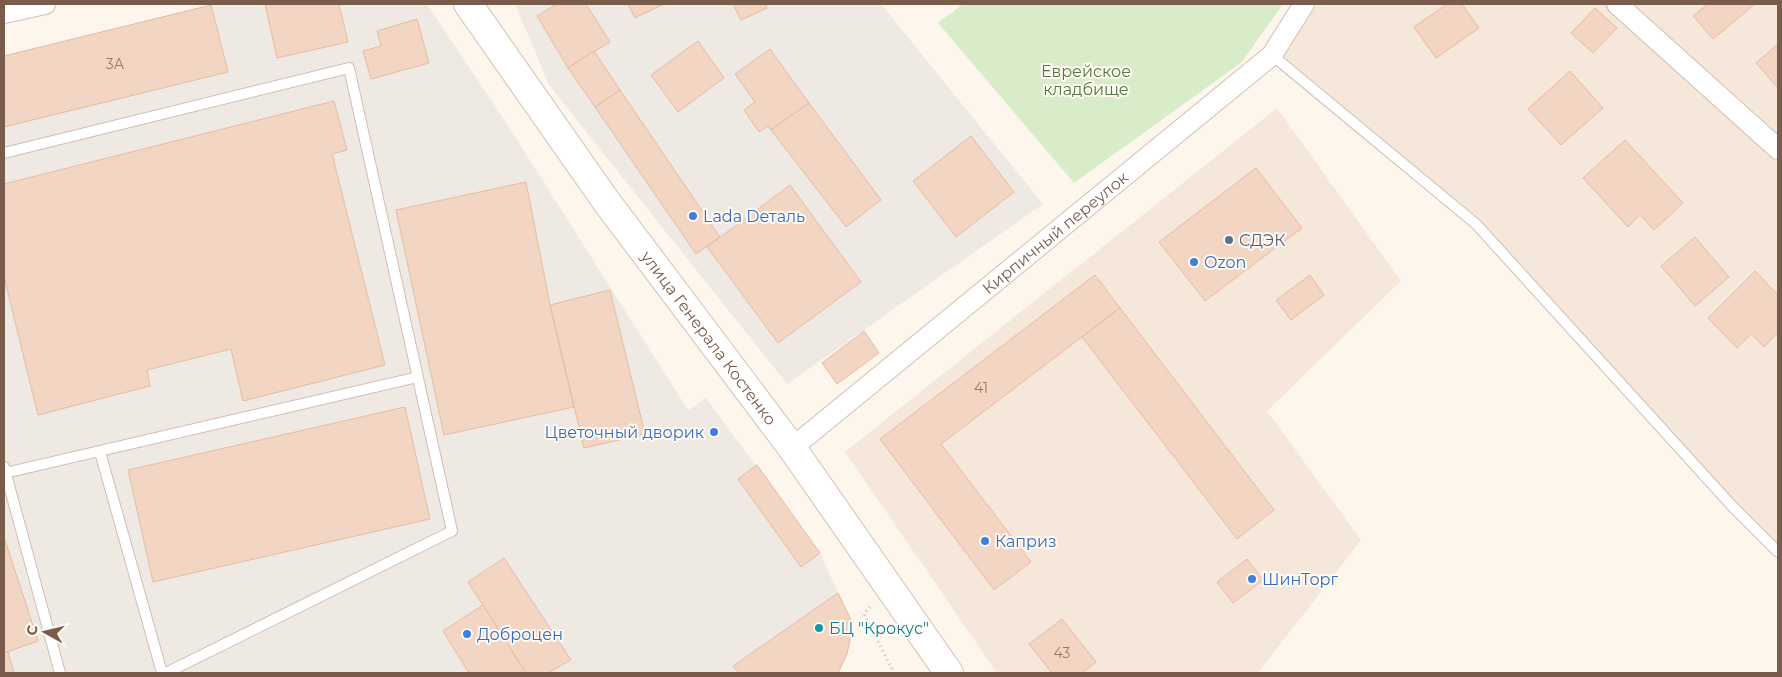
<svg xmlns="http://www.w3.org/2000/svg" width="1782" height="677" font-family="Montserrat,sans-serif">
  <rect width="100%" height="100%" fill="#fdf6ec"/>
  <g fill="#f5e8da">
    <polygon points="1304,4 1778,4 1778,552 1476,224 1272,55"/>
    <polygon points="1277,108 1401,281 1267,411 1361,540 1258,673 997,673 845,452"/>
  </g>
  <g fill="#efe9e4">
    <polygon points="216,4 427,4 500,113 688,410 706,398 820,553 838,593 733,666 739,673 4,673 4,56"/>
    <polygon points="515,4 881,4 1043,204 787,384 549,85"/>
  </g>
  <polygon fill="#d8ecc9" points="963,4 1283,4 1242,62 1074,183 938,23"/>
  <g fill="#f3d5c3" stroke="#e6bba3">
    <polygon points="265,4 339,4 348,42 277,58"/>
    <polygon points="557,4 586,4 610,42 568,68 537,16"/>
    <polygon points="628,4 664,4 635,18"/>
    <polygon points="733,4 765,4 767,8 741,20"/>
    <polygon points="1447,4 1462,4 1479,28 1436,58 1414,27"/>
    <polygon points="1708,4 1753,4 1754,5 1713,39 1693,16"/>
    <polygon points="211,5 228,72 4,127 4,56"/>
    <polygon points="1595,8 1617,28 1593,53 1571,33"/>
    <polygon points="417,19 429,63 371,79 363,51 381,46 377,31"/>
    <polygon points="698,41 724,78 678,112 651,75"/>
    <polygon points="1778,44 1778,88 1756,63"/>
    <polygon points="770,49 809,103 771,130 768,126 759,132 744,110 755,102 735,74"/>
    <polygon points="594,51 620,90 595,107 568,68"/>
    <polygon points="1570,71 1603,108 1561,145 1528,109"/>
    <polygon points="620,90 720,237 696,254 595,107"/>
    <polygon points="334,101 347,150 332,154 385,365 243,401 231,349 147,370 150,386 38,415 4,277 4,184"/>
    <polygon points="809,103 881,200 846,227 771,130"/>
    <polygon points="971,136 1014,192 956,237 913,181"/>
    <polygon points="1625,140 1683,203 1654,230 1640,215 1628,227 1583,178"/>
    <polygon points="1256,168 1302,228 1205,301 1159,242"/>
    <polygon points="526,182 550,305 574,407 444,435 396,210"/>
    <polygon points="790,185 861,282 778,343 707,247"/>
    <polygon points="1695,237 1729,277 1695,306 1661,266"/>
    <polygon points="1755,271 1778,295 1778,332 1764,347 1751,334 1737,348 1708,318"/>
    <polygon points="1095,275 1120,308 941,444 1031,562 994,590 880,439"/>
    <polygon points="1310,275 1324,295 1291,320 1276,300"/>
    <polygon points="610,290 645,434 584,448 550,305"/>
    <polygon points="1120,308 1274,510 1237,539 1082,337"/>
    <polygon points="864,331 879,353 837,384 822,363"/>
    <polygon points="405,407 430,519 153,582 128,470"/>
    <polygon points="757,465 820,553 801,567 738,479"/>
    <polygon points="4,537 38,641 4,653"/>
    <polygon points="504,558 571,660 548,673 526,673 468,582"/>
    <polygon points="1247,559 1263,580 1233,603 1217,582"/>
    <polygon points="838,593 851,620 851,636 847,654 838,673 739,673 733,666"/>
    <polygon points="483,605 526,673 469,673 443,631"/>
    <polygon points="1062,619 1096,662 1082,673 1052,673 1029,644"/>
    <polygon points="8,652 14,673 4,673 4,653"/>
  </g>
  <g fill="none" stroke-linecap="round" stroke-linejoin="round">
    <defs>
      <g id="lane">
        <polyline points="1272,55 1476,224 1733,507 1778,552"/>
        <polyline points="4,153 349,68 452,531 166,673"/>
        <polyline points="100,452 162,673"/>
        <polyline points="4,467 60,673"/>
        <polyline points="5,473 418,377"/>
      </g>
      <g id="street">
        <polyline points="1617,4 1778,149"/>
        <polyline points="4,13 45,4"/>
        <path id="s1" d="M792,448L1272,55L1304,4"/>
      </g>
      <g id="secondary">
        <path id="s2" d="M468,4L606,201L792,448L949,673"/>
      </g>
    </defs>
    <use href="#lane" stroke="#d1beb0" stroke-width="12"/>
    <use href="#street" stroke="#d1beb0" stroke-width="22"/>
    <use href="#secondary" stroke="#d6c0b0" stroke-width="30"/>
    <polyline stroke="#d9b8a5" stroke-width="3" stroke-dasharray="1 4" stroke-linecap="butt" points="870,607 864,614 894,673"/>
    <use href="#lane" stroke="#fff" stroke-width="10"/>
    <use href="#street" stroke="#fff" stroke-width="20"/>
    <use href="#secondary" stroke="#fff" stroke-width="28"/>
  </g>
  <g fill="#3f7fe0" stroke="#fffaf3" stroke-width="2">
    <circle cx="693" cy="216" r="5"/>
    <circle cx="1194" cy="262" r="5"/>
    <circle cx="714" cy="432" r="5"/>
    <circle cx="985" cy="541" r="5"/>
    <circle cx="1252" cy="579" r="5"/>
    <circle cx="467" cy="634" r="5"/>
  </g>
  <circle fill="#5c6f8a" stroke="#fffaf3" stroke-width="2" cx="1229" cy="240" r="5"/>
  <circle fill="#0f9aa8" stroke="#fffaf3" stroke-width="2" cx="819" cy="628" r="5"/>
  <g text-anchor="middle" stroke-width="4" stroke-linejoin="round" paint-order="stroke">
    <g font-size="14" fill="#987a6a">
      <text x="115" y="69">3А</text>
      <text x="981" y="393">41</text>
      <text x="1062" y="658">43</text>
    </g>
    <g font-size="16" fill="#537a41" stroke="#fffaf3">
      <text x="1086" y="77">Еврейское<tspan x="1086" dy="18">кладбище</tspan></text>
    </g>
    <g font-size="16" fill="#366cbe" stroke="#fffaf3" text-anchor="start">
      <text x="703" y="222">Lada Dеталь</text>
      <text x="1204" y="268">Ozon</text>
      <text x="704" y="438" text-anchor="end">Цветочный дворик</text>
      <text x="995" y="547">Каприз</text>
      <text x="1262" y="585">ШинТорг</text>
      <text x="477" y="640">Доброцен</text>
    </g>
    <g font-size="16" fill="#7a5c4d" stroke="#fffaf3">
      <text dy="6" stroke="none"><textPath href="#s1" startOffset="340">Кирпичный переулок</textPath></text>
      <text dy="6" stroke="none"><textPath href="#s2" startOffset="412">улица Генерала Костенко</textPath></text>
    </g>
    <g font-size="16" fill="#4e5e75" stroke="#fffaf3" text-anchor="start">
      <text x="1239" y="246">СДЭК</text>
    </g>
    <g font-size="16" fill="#0d838f" stroke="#fffaf3" text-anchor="start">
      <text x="829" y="634">БЦ "Крокус"</text>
    </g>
  </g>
  <rect width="1782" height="677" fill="none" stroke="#7a5c4d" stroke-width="10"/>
  <g transform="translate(45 632) rotate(278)" stroke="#fffaf3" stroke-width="4" paint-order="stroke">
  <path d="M0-4L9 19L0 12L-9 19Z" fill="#7a5c4d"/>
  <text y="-8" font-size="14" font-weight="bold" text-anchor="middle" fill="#7a5c4d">С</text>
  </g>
</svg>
